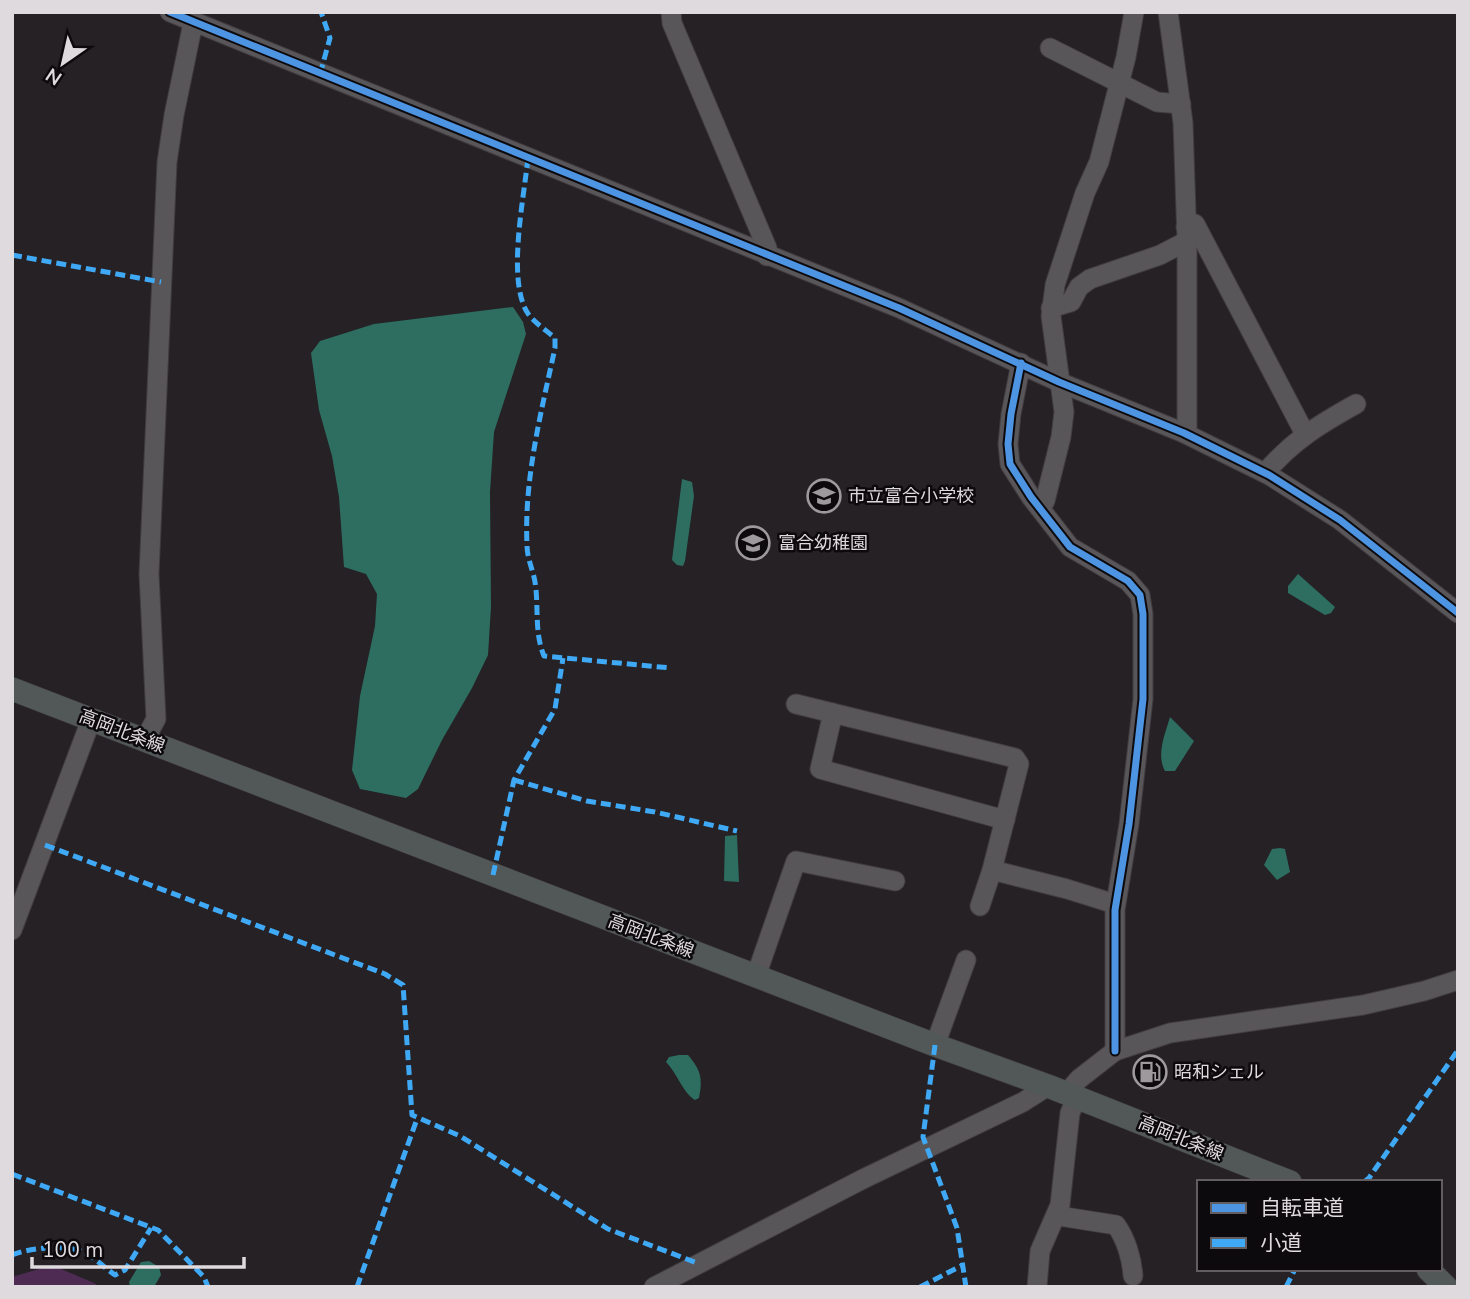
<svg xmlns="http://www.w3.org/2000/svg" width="1470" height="1299" font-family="'Nunito Sans','Noto Sans JP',sans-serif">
  <rect width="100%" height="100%" fill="#252125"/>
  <polygon fill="#4e2b53" points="52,1265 94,1283 100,1287 12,1287 12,1277"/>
  <g fill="#2d6e60">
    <polygon points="513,307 523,322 526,334 494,432 490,492 491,607 488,655 472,688 442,740 418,789 406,798 360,789 352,770 360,696 375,626 377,594 366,574 344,567 339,497 332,456 319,410 311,353 320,341 374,324"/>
    <polygon points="682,479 692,482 694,496 685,561 683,566 677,565 672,560"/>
    <polygon points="1298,574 1335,607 1331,613 1325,615 1288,593 1288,586"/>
    <path d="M1170,717L1194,741L1175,771H1165C1156,755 1165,734 1170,717Z"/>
    <polygon points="737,835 739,882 724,881 725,836"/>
    <polygon points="1280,848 1285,849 1290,872 1277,880 1264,865 1272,849"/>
    <path d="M679,1055H688C701,1070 703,1079 699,1098L695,1100C683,1093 677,1073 666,1062L669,1057Z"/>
    <polygon points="149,1261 159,1267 161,1275 154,1287 130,1287 129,1282 141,1262"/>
  </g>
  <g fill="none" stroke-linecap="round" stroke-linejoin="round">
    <defs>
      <g id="minor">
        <polyline points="170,12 899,308 1059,382 1184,433 1269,475 1340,520 1458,613"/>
        <polyline points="671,12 672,23 767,248 767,256"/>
        <polyline points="1168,12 1183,123 1187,241 1187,427 1184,433"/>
        <polyline points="1050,48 1157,102 1181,104"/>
        <polyline points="1186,227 1195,224 1305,434"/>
        <polyline points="1051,308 1071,302 1079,287 1090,279 1160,255 1187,241"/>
        <polyline points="1021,363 1011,414 1008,444 1010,464 1031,497 1070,547 1128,581 1140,595 1143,614 1143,699 1129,824 1115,910 1115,1051"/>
        <path d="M1265,473C1292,441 1320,424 1356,404"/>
        <polyline points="1039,507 1045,501 1061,437 1064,412 1051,316 1055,285 1085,193 1099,162 1126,57 1134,12"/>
        <polyline points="796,704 1015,758 1019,764 992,870 980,906"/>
        <polyline points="833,713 820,769 1005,820"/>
        <polyline points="145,739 156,719 149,574 167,162 174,115 193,23"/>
        <polyline points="992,870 1067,889 1115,904"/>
        <polyline points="12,930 91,720"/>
        <polyline points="756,976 796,861 895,881"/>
        <polyline points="935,1045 966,960"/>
        <polyline points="1067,1093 1079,1079 1115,1051 1170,1033 1363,1005 1424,991 1458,980"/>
        <path d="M1058,1214L1065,1217L1116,1225C1126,1239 1132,1259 1133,1276"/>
        <polyline points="654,1287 863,1179 1023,1102 1048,1086"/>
        <polyline points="1037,1287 1040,1251 1060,1205 1070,1113 1077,1097"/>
      </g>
      <g id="major">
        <polyline points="12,689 935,1045 1048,1086 1290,1182"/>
        <polyline points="1428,1269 1446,1287"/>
      </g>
    </defs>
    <use href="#minor" stroke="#403c40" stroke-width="21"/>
    <use href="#major" stroke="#403c40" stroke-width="24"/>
    <use href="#minor" stroke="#585658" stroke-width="19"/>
    <use href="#major" stroke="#525758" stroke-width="23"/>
    <g stroke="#3fa9f5" stroke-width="5" stroke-dasharray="10 5" stroke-linecap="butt">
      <polyline points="320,74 330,38 321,12"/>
      <path d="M528,158C524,197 507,279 527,312C533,322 546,330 555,338V348C541,413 524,478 527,545C527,558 533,570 535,582C539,607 534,632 544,656L671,668"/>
      <polyline points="12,255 161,282"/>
      <polyline points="514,780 587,801 655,812 737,831"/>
      <polyline points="45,845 385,974 403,985 412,1115 460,1136 608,1229 697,1263"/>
      <polyline points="493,875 514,780 555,709 563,658"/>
      <polyline points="935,1045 923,1137 957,1228 966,1287"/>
      <polyline points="12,1174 158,1230 204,1277 208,1287"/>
      <polyline points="1364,1182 1369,1178 1458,1050"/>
      <path d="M12,1255C29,1248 66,1244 83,1252C94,1257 105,1268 115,1275L125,1270L151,1228"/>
      <polyline points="357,1287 417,1119"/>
      <polyline points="920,1287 961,1266"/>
      <polyline points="1286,1287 1295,1269"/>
    </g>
    <defs>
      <g id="cycleway">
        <polyline points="170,12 899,308 1059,382 1184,433 1269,475 1340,520 1458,613"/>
        <polyline points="1021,363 1011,414 1008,444 1010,464 1031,497 1070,547 1128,581 1140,595 1143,614 1143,699 1129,824 1115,910 1115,1051"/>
      </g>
    </defs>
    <use href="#cycleway" stroke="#0d0a0d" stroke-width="11"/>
    <use href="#cycleway" stroke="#4d94e3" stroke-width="7"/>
  </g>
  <defs>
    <symbol id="school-ring" viewBox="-11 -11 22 22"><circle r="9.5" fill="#0d0a0d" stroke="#9d999d" stroke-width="1.5"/><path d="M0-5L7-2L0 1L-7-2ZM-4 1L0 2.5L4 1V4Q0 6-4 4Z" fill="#9d999d"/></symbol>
    <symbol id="fuel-ring" viewBox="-11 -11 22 22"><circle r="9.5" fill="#0d0a0d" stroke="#9d999d" stroke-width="1.5"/><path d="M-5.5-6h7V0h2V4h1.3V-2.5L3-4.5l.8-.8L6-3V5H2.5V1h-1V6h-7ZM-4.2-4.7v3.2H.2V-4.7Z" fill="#9d999d"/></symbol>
  </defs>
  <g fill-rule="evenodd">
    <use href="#school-ring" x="805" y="477" width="38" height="38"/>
    <use href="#school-ring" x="734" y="524" width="38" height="38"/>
    <use href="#fuel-ring" x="1131" y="1053" width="38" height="38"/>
  </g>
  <g text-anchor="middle" stroke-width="5" stroke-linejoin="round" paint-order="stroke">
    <g font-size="18" fill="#dedade" stroke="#0d0a0d" text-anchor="start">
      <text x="848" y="502">市立富合小学校</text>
      <text x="778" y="549">富合幼稚園</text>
      <text x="1174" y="1078">昭和シェル</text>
    </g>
    <g font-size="18" fill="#dedade" stroke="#0d0a0d">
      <text transform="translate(122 731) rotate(21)" y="6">高岡北条線</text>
      <text transform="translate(651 936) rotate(21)" y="6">高岡北条線</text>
      <text transform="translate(1181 1138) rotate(22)" y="6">高岡北条線</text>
    </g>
  </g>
  <rect width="1470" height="1299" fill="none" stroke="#dedade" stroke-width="28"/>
  <rect x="1197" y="1180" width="245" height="91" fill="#0d0a0d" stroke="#615d61" stroke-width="2"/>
  <rect x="1211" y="1203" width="35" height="10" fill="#4d94e3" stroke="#615d61" stroke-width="2"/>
  <text x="1260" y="1215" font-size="21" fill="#dedade">自転車道</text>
  <rect x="1211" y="1238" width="35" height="10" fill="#3fa9f5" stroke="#615d61" stroke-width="2"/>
  <text x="1260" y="1250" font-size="21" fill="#dedade">小道</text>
  <g transform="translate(63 63) rotate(214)" stroke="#0d0a0d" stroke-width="5" paint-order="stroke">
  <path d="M0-5L12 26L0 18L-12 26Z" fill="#dedade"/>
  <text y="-10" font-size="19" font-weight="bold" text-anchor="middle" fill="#dedade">N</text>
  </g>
  <path d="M32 1257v10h212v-10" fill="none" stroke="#dedade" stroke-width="3.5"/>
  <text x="42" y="1257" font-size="21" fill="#dedade" stroke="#0d0a0d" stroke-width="5" paint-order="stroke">100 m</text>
</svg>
